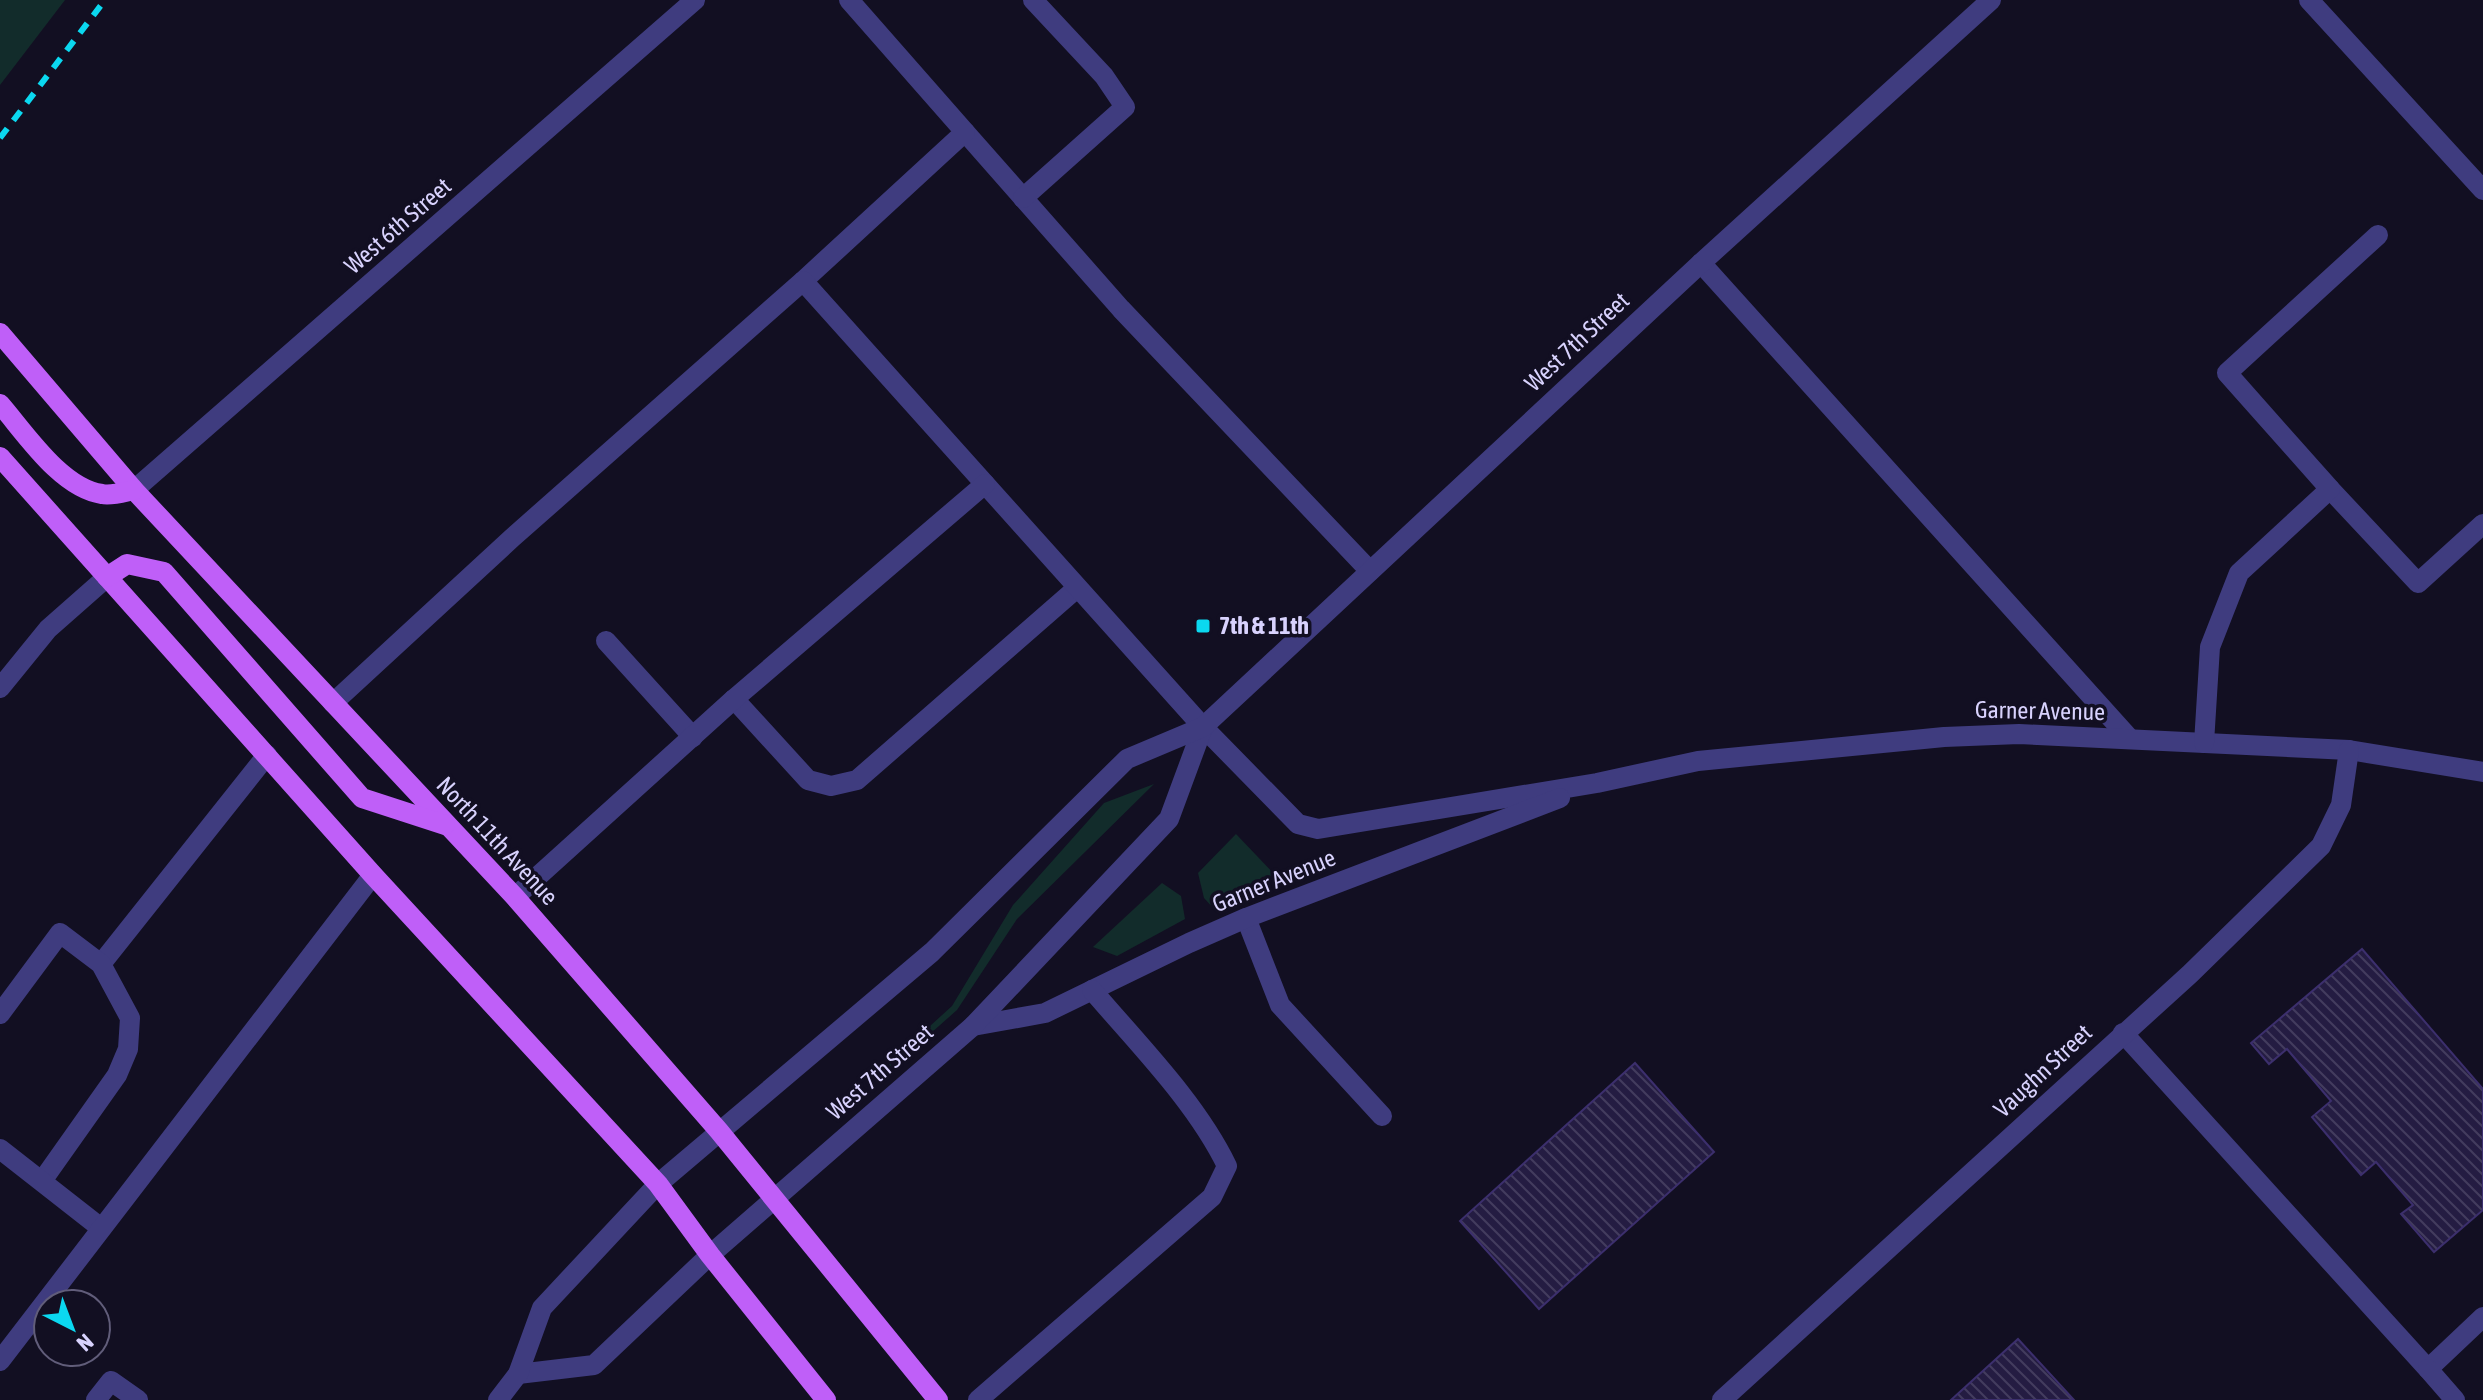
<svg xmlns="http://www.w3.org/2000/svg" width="2483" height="1400" font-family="'Asap Condensed',sans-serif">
  <defs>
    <pattern id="building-back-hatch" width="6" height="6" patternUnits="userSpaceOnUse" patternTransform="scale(2)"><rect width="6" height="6" fill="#241c42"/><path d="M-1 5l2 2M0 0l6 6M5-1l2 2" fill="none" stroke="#433c5e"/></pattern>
  </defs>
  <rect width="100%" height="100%" fill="#120f22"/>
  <g fill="#122c2b">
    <polygon points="0,0 65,0 0,85"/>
    <polygon points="1154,784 1017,919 957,1010 878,1080 875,1076 952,1006 1013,905 1104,803"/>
    <polygon points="1236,834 1277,877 1214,909 1204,898 1198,873"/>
    <polygon points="1162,883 1181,896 1185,919 1117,956 1093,947"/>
  </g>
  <g fill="url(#building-back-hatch)" stroke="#3c2f6d" stroke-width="2">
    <polygon points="2362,949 2483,1089 2483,1210 2434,1252 2401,1214 2413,1205 2376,1162 2361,1175 2312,1117 2331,1101 2287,1049 2269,1064 2251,1043"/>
    <polygon points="1635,1063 1714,1152 1539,1309 1460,1221"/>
    <polygon points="2018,1339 2074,1400 1951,1400"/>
  </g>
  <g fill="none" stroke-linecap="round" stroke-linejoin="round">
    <g stroke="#3f3c7f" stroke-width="20">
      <polyline points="2309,0 2483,190"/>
      <polyline points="965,132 1121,309 1370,571"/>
      <polyline points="1023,198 1125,107 1104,76 1033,0"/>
      <polyline points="1701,263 2130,739"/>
      <polyline points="803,281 965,132 849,0"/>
      <polyline points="2330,489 2418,583 2483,524"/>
      <polyline points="134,490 695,0"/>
      <polyline points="606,641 693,737"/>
      <polyline points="0,688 48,629 107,577"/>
      <polyline points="734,699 808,780 831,786 857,780 1077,588"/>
      <polyline points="333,703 512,538 803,281 1203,727 1298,824 1318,829 1597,783 1698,761 1944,737 2019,734 2349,750 2483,772"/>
      <polyline points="2204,743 2210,647 2239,573 2330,489 2227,373 2378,235"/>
      <polyline points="515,897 734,699 985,484"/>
      <polyline points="1246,918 1280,1005 1382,1116"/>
      <polyline points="101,964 267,755"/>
      <polyline points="0,1014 60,933 101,964 130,1018 128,1049 117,1075 42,1181"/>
      <polyline points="973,1026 1045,1013 1189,943 1246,918 1560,798"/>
      <polyline points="2123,1033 2428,1369 2483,1317"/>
      <polyline points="0,1149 101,1228"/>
      <polyline points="0,1361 373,875"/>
      <polyline points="2428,1369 2455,1400"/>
      <polyline points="518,1374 594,1365 710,1255 973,1026 1169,819 1203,727"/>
      <polyline points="96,1400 111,1381 138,1400"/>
      <polyline points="498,1400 518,1374 542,1308 658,1184 932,952 1127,759 1203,727 1701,263 1991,0"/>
      <path d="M978,1400L1212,1197L1227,1166C1196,1102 1138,1044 1092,990"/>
      <polyline points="1722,1400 2190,974 2321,846 2341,805 2349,750"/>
    </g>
    <g stroke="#bf5ff8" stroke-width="20">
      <polyline points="0,333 134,490 515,897 719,1131 938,1400"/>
      <path d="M0,404C26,434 61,488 102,494C112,496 124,492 134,490"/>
      <polyline points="0,457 373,875 658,1184 710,1255 826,1400"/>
      <polyline points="107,577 127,564 164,572 362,798 445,825"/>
    </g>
    <polyline stroke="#0bd8f0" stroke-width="6" stroke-dasharray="12 10" stroke-linecap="butt" points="0,138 105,0"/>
  </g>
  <rect fill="#0bd8f0" stroke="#120f22" stroke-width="3" x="1195" y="618" width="16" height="16" rx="4"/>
  <g text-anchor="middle" stroke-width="7" stroke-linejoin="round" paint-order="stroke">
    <g font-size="24" fill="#d8d2fd" stroke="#120f22">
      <text transform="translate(398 226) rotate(-41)" y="8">West 6th Street</text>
      <text transform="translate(1577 342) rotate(-43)" y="8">West 7th Street</text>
      <text transform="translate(2040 711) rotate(1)" y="8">Garner Avenue</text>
      <text transform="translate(497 841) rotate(47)" y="8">North 11th Avenue</text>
      <text transform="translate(1274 881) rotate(-22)" y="8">Garner Avenue</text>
      <text transform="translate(2043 1071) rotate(-43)" y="8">Vaughn Street</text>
      <text transform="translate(880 1072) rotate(-41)" y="8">West 7th Street</text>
    </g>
    <g font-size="24" font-weight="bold" fill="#d8d2fd" stroke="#120f22" text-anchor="start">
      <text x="1219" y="634">7th &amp; 11th</text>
    </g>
  </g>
  <g transform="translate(72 1328) rotate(138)"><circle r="38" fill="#120f22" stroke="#615d7a" stroke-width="2"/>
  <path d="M0-6L14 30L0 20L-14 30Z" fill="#0bd8f0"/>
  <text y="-12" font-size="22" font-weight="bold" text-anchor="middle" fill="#d8d2fd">N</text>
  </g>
</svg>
